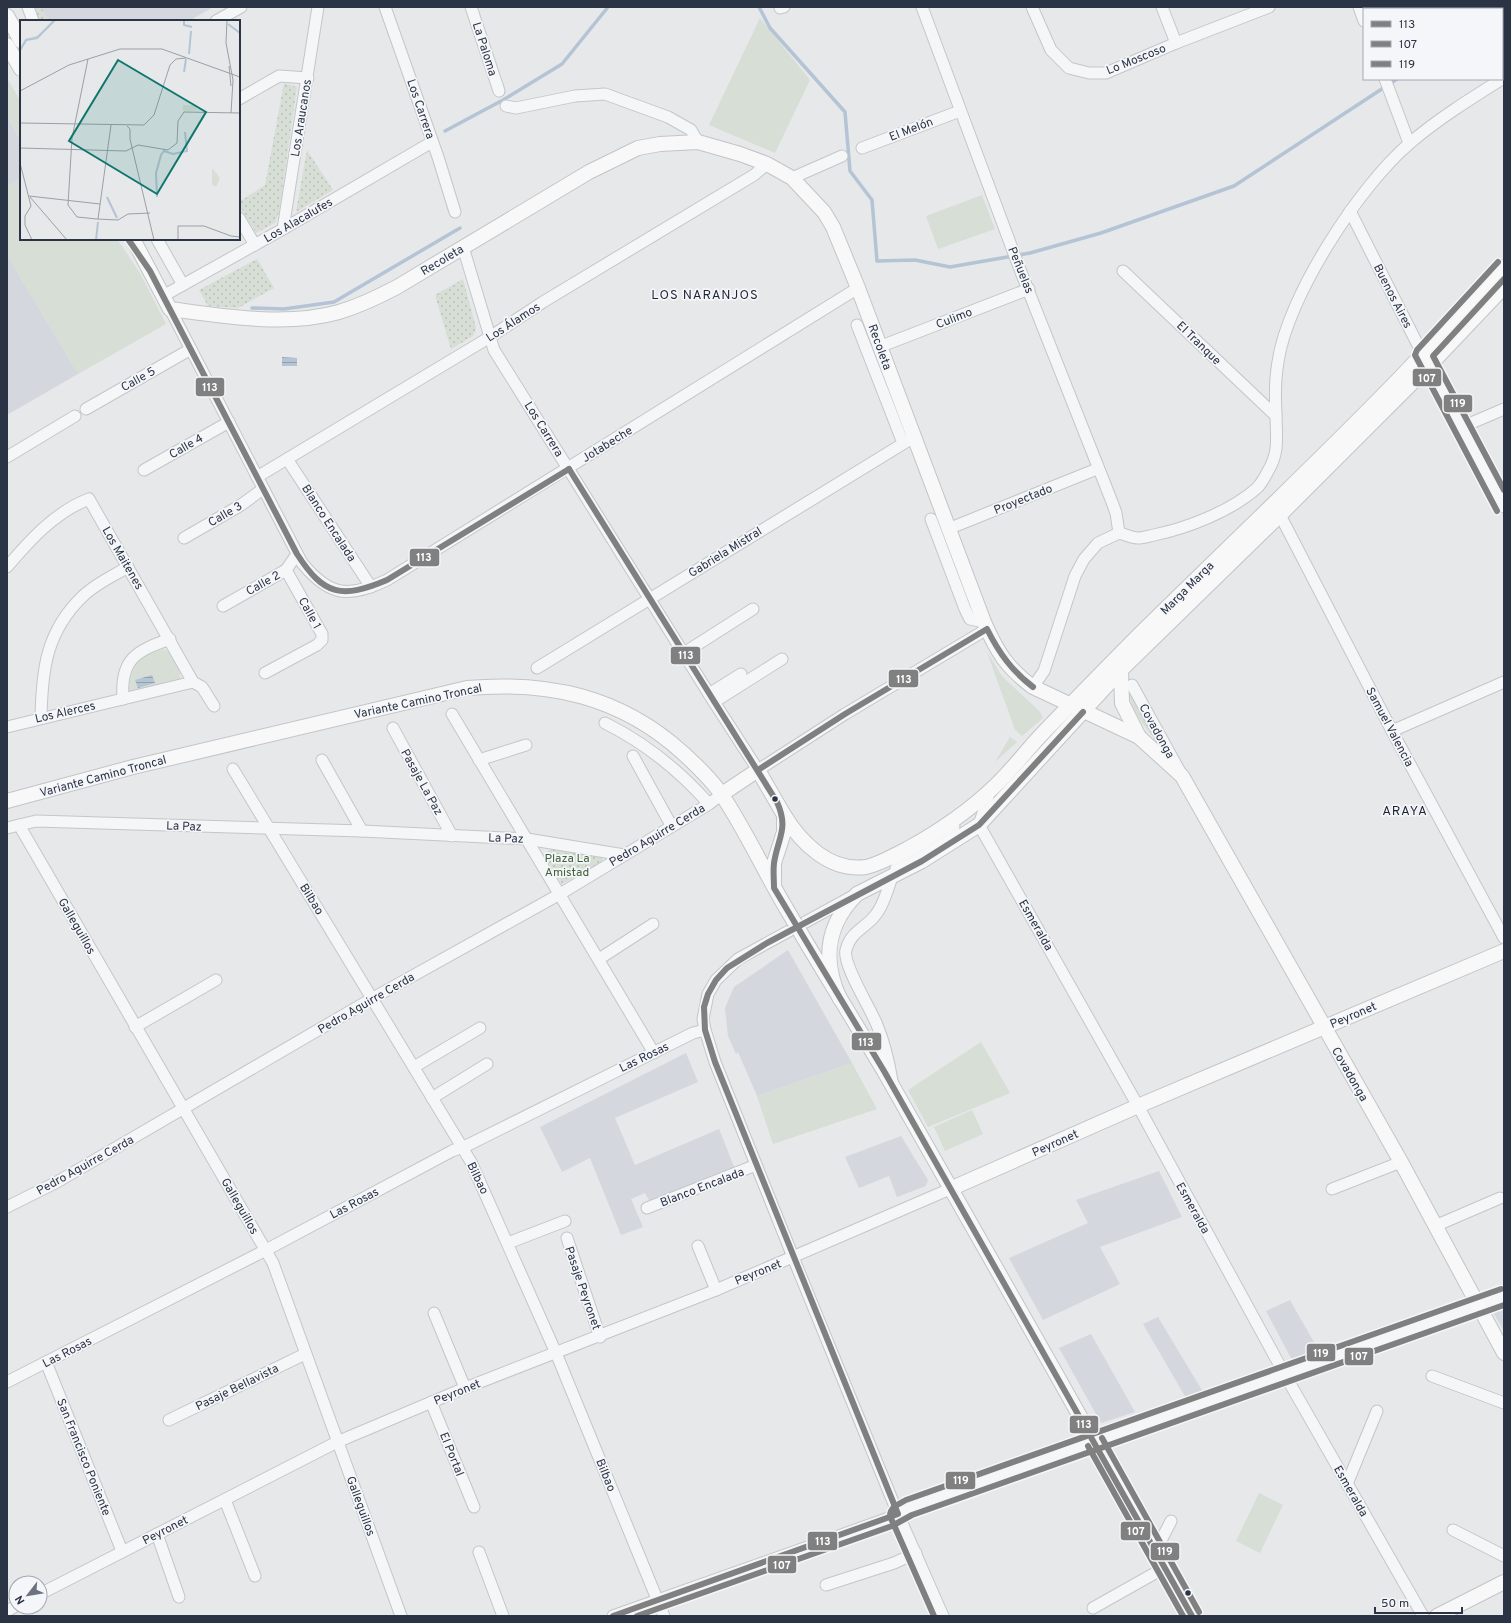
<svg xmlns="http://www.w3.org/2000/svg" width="1511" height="1623" font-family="Overpass,sans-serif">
  <defs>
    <pattern id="park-dots" width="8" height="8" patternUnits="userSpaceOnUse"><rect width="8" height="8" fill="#d6ded6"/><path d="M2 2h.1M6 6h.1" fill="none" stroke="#b8bfb9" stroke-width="1.8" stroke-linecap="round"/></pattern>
    <pattern id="water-rules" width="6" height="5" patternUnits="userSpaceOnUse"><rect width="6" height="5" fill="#b4c4d5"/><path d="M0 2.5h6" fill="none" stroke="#93a0af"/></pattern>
  </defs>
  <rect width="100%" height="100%" fill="#e6e8ea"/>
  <g fill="#d4d7dd">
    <polygon points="41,7 213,7 189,21 49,21"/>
    <polygon points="7,117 21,141 21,178 7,186"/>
    <polygon points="7,255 78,374 7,415"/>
    <polygon points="788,950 852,1063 757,1096 738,1052 736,1054 728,1036 725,1008 734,987"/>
    <polygon points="686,1053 698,1082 615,1118 635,1165 719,1129 735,1169 650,1202 645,1193 631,1199 643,1227 621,1235 590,1158 562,1172 540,1127"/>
    <polygon points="901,1136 928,1180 926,1186 897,1197 889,1176 859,1188 845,1157"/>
    <polygon points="1159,1171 1182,1217 1100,1247 1120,1284 1043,1320 1009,1258 1088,1223 1076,1200"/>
    <polygon points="1290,1300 1319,1351 1294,1360 1291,1358 1266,1311"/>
    <polygon points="1504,1307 1504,1331 1494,1314 1496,1310"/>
    <polygon points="1158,1317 1203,1392 1186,1398 1143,1324"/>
    <polygon points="1091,1334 1135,1412 1101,1423 1059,1348"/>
  </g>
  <g fill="#d6ded6">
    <polygon points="760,18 810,80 775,153 709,125"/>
    <polygon points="7,78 21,102 21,141 7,117"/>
    <polygon points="21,178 21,239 117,239 140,273 166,324 78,374 7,255 7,186"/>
    <polygon points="982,195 995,229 938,249 926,216"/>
    <path d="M164,649C179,658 179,666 181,682L131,693L129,689C132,663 140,655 164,649Z"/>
    <polygon points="987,652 1002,676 1040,712 1043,718 1022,736 1015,730"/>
    <path d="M1129,684L1157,734L1152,736C1139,718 1128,707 1129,684Z"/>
    <polygon points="1010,737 1017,742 995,762"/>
    <polygon points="981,1042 1010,1093 928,1127 908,1090"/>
    <polygon points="852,1063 877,1109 773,1144 757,1096"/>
    <polygon points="972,1110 983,1134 945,1151 934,1127"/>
    <polygon points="1259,1493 1283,1505 1260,1553 1236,1541"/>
  </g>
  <g fill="url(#park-dots)">
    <polygon points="35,7 41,7 49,21 35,21 33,10"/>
    <polygon points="284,83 297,87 279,212 275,223 256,233 239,205 239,202 265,185"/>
    <polygon points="307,150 333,190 296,212"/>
    <polygon points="257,259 274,288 238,308 208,306 199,290"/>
    <polygon points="463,279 476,328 473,336 451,349 435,295"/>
    <polygon points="551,849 600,855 603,861 562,884 544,854"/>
  </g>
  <g fill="url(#water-rules)">
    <polygon points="282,357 297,358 297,366 282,366"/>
    <polygon points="152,675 155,683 138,688 135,680"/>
  </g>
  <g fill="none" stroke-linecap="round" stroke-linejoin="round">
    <g stroke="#b4c4d5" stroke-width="3.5">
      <polyline points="759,7 770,28 845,112 850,171 872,200 877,261 915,260 950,267 1030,253 1101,233 1234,186 1397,79"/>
      <polyline points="1502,15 1504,14"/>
      <polyline points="445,131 503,100 562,64 608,7"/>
      <polyline points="252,308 284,309 334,302 460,228"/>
    </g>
    <defs>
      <g id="minor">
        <polyline points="28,7 33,21"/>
        <polyline points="385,7 438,157 455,212"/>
        <polyline points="471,7 499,91"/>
        <polyline points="922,7 1019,267 1112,502 1116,513 1119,533"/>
        <polyline points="1032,7 1051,50 1069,68 1089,73 1106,73 1176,43 1269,7"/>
        <polyline points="1162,7 1176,43"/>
        <polyline points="1359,7 1364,21"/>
        <polyline points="780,8 784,7"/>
        <polyline points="216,21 241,7"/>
        <polyline points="1385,79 1409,143"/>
        <polyline points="239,99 279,76 308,78"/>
        <polyline points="506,106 516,108 575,96 605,94 668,117 691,130 698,142"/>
        <polyline points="862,148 960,111"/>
        <polyline points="792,178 842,156"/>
        <polyline points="1350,211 1423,355 1504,507"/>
        <polyline points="239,218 255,245"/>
        <polyline points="283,229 318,7"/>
        <polyline points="157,239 183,285"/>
        <polyline points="463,247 494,350 714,702 758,770 845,714 987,629"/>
        <polyline points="1123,271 1276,416"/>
        <polyline points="163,296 283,229 432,142"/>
        <path d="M170,309L302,563C330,597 349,598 387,580L858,288"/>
        <polyline points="857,325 903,443"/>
        <polyline points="879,347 1029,289"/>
        <polyline points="86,409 191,349"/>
        <polyline points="1462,427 1504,409"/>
        <polyline points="7,457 75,416"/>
        <polyline points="287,459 371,587"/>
        <polyline points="144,470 229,422"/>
        <polyline points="257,477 490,337 543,302 754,175 767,164"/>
        <polyline points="1280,515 1392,731 1504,938"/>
        <polyline points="931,519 965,609 970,619 984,622"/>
        <polyline points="948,529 1097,469"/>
        <polyline points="184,538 241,505 263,489"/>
        <path d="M7,567C30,540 55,512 89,499L193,682L202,687L214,706"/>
        <polyline points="223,606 286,570 297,554"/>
        <polyline points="684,653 753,609"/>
        <polyline points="537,668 914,437"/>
        <polyline points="265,673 317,645 322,640 322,634 286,570"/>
        <polyline points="1132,685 1179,770"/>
        <path d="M1033,687L1044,671L1075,576L1084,559L1098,543L1119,533C1124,534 1132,538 1138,538C1143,538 1149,536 1154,535C1188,528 1231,511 1257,488C1261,484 1265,477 1268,471C1280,451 1276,436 1276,414C1275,397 1275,379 1278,362C1287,297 1360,185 1410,143C1438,119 1470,99 1502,79"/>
        <polyline points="709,694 741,674"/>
        <path d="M123,699C120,659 136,651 170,639"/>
        <polyline points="714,702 782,659"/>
        <polyline points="452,714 654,1053"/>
        <path d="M41,717C42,670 46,632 82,597C95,584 113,576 128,567"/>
        <path d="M605,723C645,743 679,770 709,804"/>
        <polyline points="7,727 193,682"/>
        <polyline points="393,728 452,836"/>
        <polyline points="1392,731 1504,682"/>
        <polyline points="633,756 671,825"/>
        <polyline points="322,760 362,831"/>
        <polyline points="479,760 526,745"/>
        <polyline points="233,769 471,1162 556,1353 664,1616"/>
        <polyline points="988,797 979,825 1138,1106 1285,1375 1423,1616"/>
        <polyline points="19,825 273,1263 401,1616"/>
        <polyline points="7,828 36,821 362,831 527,839 624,855"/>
        <polyline points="896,868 954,827"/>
        <polyline points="853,896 738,959 716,980 708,994 703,1019 705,1030 715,1062 797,1267 898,1514 943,1616"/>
        <polyline points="599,959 653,924"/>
        <polyline points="135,1027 216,980"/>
        <polyline points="414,1067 480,1028"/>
        <path d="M892,1081C889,1062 884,1042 877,1025C871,1009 842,964 846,950C850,933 863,929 873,918C883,907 887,891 892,877"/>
        <polyline points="432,1098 487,1064"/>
        <polyline points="1332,1189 1401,1162"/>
        <polyline points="7,1207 57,1182 373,998 560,894 709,804 722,794"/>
        <polyline points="647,1208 756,1165"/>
        <polyline points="1435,1226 1500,1198"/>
        <polyline points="567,1238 600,1337"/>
        <polyline points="508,1243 565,1221"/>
        <polyline points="698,1246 716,1290"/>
        <polyline points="434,1313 465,1388"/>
        <polyline points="46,1362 122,1551"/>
        <polyline points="1432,1376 1504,1403"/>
        <polyline points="7,1382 266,1250 452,1151 470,1144 693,1033 705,1030"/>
        <polyline points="431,1402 474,1507"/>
        <polyline points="169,1420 305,1354"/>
        <polyline points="1347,1484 1377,1411"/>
        <polyline points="225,1500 255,1576"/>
        <polyline points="1453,1530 1504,1556"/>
        <polyline points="157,1534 179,1597"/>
        <polyline points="479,1552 503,1616"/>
        <polyline points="1155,1552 1171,1521"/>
        <polyline points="826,1585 894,1563 916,1553"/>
        <polyline points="40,1594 337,1442 465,1388 716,1290 950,1189"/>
        <polyline points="1093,1608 1164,1568"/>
        <polyline points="7,1611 16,1606"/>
        <polyline points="613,1616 889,1518 909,1508 1504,1297"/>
      </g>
      <g id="major">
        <polyline points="7,16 21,41"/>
        <polyline points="7,45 21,69"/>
        <path d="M133,239L170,309C223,316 286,327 339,312C359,306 378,297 397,287L589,172L638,148L660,144L698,142L740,154L767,164L792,178L824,212L833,227L858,288L984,622C997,652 1007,668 1033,687L1139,737L1182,776L1401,1162L1504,1353"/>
        <polyline points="1121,670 1122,703 1139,737"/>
        <polyline points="722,794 758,770 784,815 784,832 774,863 774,886"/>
        <path d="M7,801L133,767L467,688C549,681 620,696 683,753C697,766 711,779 722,795C746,831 764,871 786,908"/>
        <path d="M784,815C801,843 830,872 866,867C881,864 894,855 907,849C938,832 969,811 995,786C1012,770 1026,751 1042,734C1075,700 1108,666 1142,632C1224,551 1308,472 1389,389C1429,349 1464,306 1504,267"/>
        <polyline points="809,947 884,1071 1055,1372 1192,1616"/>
        <path d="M840,999C822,960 826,925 857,894L922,861L979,825L1121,670L1280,515L1429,366L1504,287"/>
        <polyline points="950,1189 1138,1106 1504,951"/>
        <polyline points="1437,1616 1504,1582"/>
      </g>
    </defs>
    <use href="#minor" stroke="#c4c6c8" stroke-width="13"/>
    <use href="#major" stroke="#c2c5c8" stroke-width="16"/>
    <use href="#minor" stroke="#f5f6f7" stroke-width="11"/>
    <use href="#major" stroke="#f8f8f8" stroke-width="14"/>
    <defs>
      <polyline id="major-bridge" points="786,908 809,947"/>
    </defs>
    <use href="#major-bridge" stroke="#c2c5c8" stroke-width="16" stroke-linecap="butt"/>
    <use href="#major-bridge" stroke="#f8f8f8" stroke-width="14"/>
    <defs>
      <g id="bus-1">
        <path d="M128,239L150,271L297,554C324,596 342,599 387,580L569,469"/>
        <path d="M569,469L777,802C789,829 778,837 774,863C773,871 774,880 774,888L884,1071L1192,1616"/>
        <path d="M758,770L845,714L987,629C999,653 1012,671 1033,687"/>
        <polyline points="613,1616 898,1514 715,1062 705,1030 704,1007 708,994 716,980 727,968 767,943 922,861 979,825 1083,712"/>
      </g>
      <g id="bus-2">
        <polyline points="1497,511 1415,355 1417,350 1498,262"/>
        <polyline points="1088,1446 1183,1616"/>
        <polyline points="637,1616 892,1526 912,1515 1504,1305"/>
      </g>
      <g id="bus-3">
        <polyline points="1504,279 1433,356 1504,490"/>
        <polyline points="1102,1438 1199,1612"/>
        <path d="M934,1616L890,1516C890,1507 899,1504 906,1500L1501,1289"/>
      </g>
    </defs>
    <use href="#bus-1" stroke="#f4f6f9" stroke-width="9"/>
    <use href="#bus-2" stroke="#f4f6f9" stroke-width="9"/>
    <use href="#bus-3" stroke="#f4f6f9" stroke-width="9"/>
    <use href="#bus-1" stroke="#808080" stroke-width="6"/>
    <use href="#bus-2" stroke="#808080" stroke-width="6"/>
    <use href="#bus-3" stroke="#808080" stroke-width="6"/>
  </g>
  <g fill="#2b3445" stroke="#f4f6f9" stroke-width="1.5">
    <circle cx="775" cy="799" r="3.5"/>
    <circle cx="1188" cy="1593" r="3.5"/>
  </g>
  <g text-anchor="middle" stroke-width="3.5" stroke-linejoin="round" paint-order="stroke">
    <g font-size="12" fill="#2b3445" stroke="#f4f6f9">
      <text transform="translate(485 49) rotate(72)" y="4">La Paloma</text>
      <text transform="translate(1136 59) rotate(-22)" y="4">Lo Moscoso</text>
      <text transform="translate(421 109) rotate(71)" y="4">Los Carrera</text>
      <text transform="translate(301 118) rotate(-81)" y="4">Los Araucanos</text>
      <text transform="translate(911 129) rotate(-21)" y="4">El Melón</text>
      <text transform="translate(298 220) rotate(-30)" y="4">Los Alacalufes</text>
      <text transform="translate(442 260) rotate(-31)" y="4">Recoleta</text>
      <text transform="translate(1021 270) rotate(68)" y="4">Peñuelas</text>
      <text transform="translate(1393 296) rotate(63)" y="4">Buenos Aires</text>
      <text transform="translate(954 318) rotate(-21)" y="4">Culimo</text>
      <text transform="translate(513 322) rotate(-33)" y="4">Los Álamos</text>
      <text transform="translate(1199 343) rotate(44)" y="4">El Tranque</text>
      <text transform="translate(880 347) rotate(70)" y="4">Recoleta</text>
      <text transform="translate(138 379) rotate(-29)" y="4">Calle 5</text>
      <text transform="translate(544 429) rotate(58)" y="4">Los Carrera</text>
      <text transform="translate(607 444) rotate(-32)" y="4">Jotabeche</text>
      <text transform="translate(186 446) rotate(-30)" y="4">Calle 4</text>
      <text transform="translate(1023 499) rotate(-22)" y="4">Proyectado</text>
      <text transform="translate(225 514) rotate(-30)" y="4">Calle 3</text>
      <text transform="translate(329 523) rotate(57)" y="4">Blanco Encalada</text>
      <text transform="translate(725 552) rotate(-32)" y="4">Gabriela Mistral</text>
      <text transform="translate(123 558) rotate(60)" y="4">Los Maitenes</text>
      <text transform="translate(263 583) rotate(-29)" y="4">Calle 2</text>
      <text transform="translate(1187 588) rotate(-45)" y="4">Marga Marga</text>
      <text transform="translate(310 613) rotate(61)" y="4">Calle 1</text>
      <text transform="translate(418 701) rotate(-12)" y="4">Variante Camino Troncal</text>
      <text transform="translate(65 712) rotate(-13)" y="4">Los Alerces</text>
      <text transform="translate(1390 727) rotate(62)" y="4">Samuel Valencia</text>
      <text transform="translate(1157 731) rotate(61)" y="4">Covadonga</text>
      <text transform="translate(103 776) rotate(-15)" y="4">Variante Camino Troncal</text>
      <text transform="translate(422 782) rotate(61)" y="4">Pasaje La Paz</text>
      <text transform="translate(184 826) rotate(2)" y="4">La Paz</text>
      <text transform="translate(657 835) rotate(-31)" y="4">Pedro Aguirre Cerda</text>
      <text transform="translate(506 838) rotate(2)" y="4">La Paz</text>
      <text transform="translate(312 899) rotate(58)" y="4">Bilbao</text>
      <text transform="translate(1036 925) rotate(60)" y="4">Esmeralda</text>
      <text transform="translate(77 926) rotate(60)" y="4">Galleguillos</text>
      <text transform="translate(366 1003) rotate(-30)" y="4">Pedro Aguirre Cerda</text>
      <text transform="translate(1353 1015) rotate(-23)" y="4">Peyronet</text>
      <text transform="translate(644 1057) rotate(-26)" y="4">Las Rosas</text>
      <text transform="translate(1350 1074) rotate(60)" y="4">Covadonga</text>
      <text transform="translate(1055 1143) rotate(-24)" y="4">Peyronet</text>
      <text transform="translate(85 1165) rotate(-29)" y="4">Pedro Aguirre Cerda</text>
      <text transform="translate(478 1178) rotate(64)" y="4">Bilbao</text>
      <text transform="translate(702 1187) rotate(-21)" y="4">Blanco Encalada</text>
      <text transform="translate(354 1203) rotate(-28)" y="4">Las Rosas</text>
      <text transform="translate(240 1206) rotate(60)" y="4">Galleguillos</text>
      <text transform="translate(1193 1208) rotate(61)" y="4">Esmeralda</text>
      <text transform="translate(758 1272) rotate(-22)" y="4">Peyronet</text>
      <text transform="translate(583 1288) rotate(71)" y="4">Pasaje Peyronet</text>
      <text transform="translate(67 1352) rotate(-27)" y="4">Las Rosas</text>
      <text transform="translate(237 1387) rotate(-26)" y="4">Pasaje Bellavista</text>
      <text transform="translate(457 1392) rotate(-22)" y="4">Peyronet</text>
      <text transform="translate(452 1454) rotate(68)" y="4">El Portal</text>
      <text transform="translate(84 1457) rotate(68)" y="4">San Francisco Poniente</text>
      <text transform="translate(606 1475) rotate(68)" y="4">Bilbao</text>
      <text transform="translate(1351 1491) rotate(60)" y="4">Esmeralda</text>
      <text transform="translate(361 1506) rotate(70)" y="4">Galleguillos</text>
      <text transform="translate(165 1530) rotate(-27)" y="4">Peyronet</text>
    </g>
    <g font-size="12" fill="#3f6138" stroke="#f4f6f9">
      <text x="567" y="862">Plaza La<tspan x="567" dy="14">Amistad</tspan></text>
    </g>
    <g font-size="13" letter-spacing="1" fill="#1d2536" stroke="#f4f6f9">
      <text x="705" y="299">LOS NARANJOS</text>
      <text x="1405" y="815">ARAYA</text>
    </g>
  </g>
  <g transform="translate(20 20)">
    <rect width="220" height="220" fill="#e6e8ea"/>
    <path d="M163,85H176V89L184,90L163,91Z" fill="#d6ded6"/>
    <path d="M33,0H36L19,17L7,21L0,33L5,19L18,15Z" fill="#d6ded6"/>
    <path d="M192,148L200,158L196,167L192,164Z" fill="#d6ded6"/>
    <path fill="none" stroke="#b4c4d5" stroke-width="2" d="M164,0V5L172,7M208,4L220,13M0,30L6,20L17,18L35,0M169,34L171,11M164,52L166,39M87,177L97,198M137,177L136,153L141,135L144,131L153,134L167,131L165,112M76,220L78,202"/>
    <path fill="none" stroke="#9ba0a8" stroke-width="1" d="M207,0L206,23L213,60L211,93M68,39L52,118L48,185L57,197L77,199L98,200L108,194L130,193M209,46L211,66M0,71L49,45L100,29H142L220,57M0,80V93M0,103L124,105L134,95L150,45L156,39L166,38M107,106L110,109V119L134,220M0,128L106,131L118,125L148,130L157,123L158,101L164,92L220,93M0,143L11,186L5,196V205L12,220M9,176L80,184M10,177L47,220M78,199L91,105M158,220V206H184L211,216L220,217"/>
    <path fill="#0f766e" fill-opacity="0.15" stroke="#0f766e" stroke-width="2" d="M98,40L186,92L137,174L49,121Z"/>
    <rect width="220" height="220" fill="none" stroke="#2b3445" stroke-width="2"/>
  </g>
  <g stroke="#f4f6f9" stroke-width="1.5">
    <rect x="1412" y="368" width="30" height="19" rx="4" fill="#808080"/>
    <rect x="195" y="377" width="30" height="20" rx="4" fill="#808080"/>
    <rect x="1443" y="394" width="30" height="19" rx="4" fill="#808080"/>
    <rect x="409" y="548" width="31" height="19" rx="4" fill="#808080"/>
    <rect x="670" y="646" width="31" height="19" rx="4" fill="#808080"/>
    <rect x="888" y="669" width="31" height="19" rx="4" fill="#808080"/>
    <rect x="851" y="1032" width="31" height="19" rx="4" fill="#808080"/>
    <rect x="1306" y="1343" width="30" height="19" rx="4" fill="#808080"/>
    <rect x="1344" y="1347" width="30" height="19" rx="4" fill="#808080"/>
    <rect x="1069" y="1415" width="30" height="19" rx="4" fill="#808080"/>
    <rect x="945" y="1471" width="31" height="19" rx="4" fill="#808080"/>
    <rect x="1120" y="1521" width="31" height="20" rx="4" fill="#808080"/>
    <rect x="807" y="1531" width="31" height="20" rx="4" fill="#808080"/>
    <rect x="1150" y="1542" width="30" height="19" rx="4" fill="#808080"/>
    <rect x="767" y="1555" width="30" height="19" rx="4" fill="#808080"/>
  </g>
  <g font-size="11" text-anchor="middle" font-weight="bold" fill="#fff">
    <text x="1427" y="382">107</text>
    <text x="210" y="391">113</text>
    <text x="1458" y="407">119</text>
    <text x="424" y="561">113</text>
    <text x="686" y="659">113</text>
    <text x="904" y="683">113</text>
    <text x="866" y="1046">113</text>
    <text x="1321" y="1357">119</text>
    <text x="1359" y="1360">107</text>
    <text x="1084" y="1428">113</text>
    <text x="961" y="1484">119</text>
    <text x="1136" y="1535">107</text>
    <text x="823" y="1545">113</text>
    <text x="1165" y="1555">119</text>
    <text x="782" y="1569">107</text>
  </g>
  <rect width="1511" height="1623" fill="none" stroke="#2b3445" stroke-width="16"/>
  <rect x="1363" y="8" width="140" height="72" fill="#f4f6f9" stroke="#a4a8b1"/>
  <rect x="1371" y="21" width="20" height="6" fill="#808080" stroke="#a4a8b1"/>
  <text x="1399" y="28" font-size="12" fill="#2b3445">113</text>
  <rect x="1371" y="41" width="20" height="6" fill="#808080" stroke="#a4a8b1"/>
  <text x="1399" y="48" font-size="12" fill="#2b3445">107</text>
  <rect x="1371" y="61" width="20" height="6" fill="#808080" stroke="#a4a8b1"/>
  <text x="1399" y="68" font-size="12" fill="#2b3445">119</text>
  <g transform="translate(28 1595) rotate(239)"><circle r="19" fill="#f4f6f9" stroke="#a4a8b1"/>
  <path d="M0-3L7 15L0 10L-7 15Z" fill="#6c737f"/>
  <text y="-6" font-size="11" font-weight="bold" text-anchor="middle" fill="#2b3445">N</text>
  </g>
  <path d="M1375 1607v6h87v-6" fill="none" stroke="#2b3445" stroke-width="2"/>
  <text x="1381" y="1607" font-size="12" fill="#2b3445" stroke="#f4f6f9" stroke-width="3" paint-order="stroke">50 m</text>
</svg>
